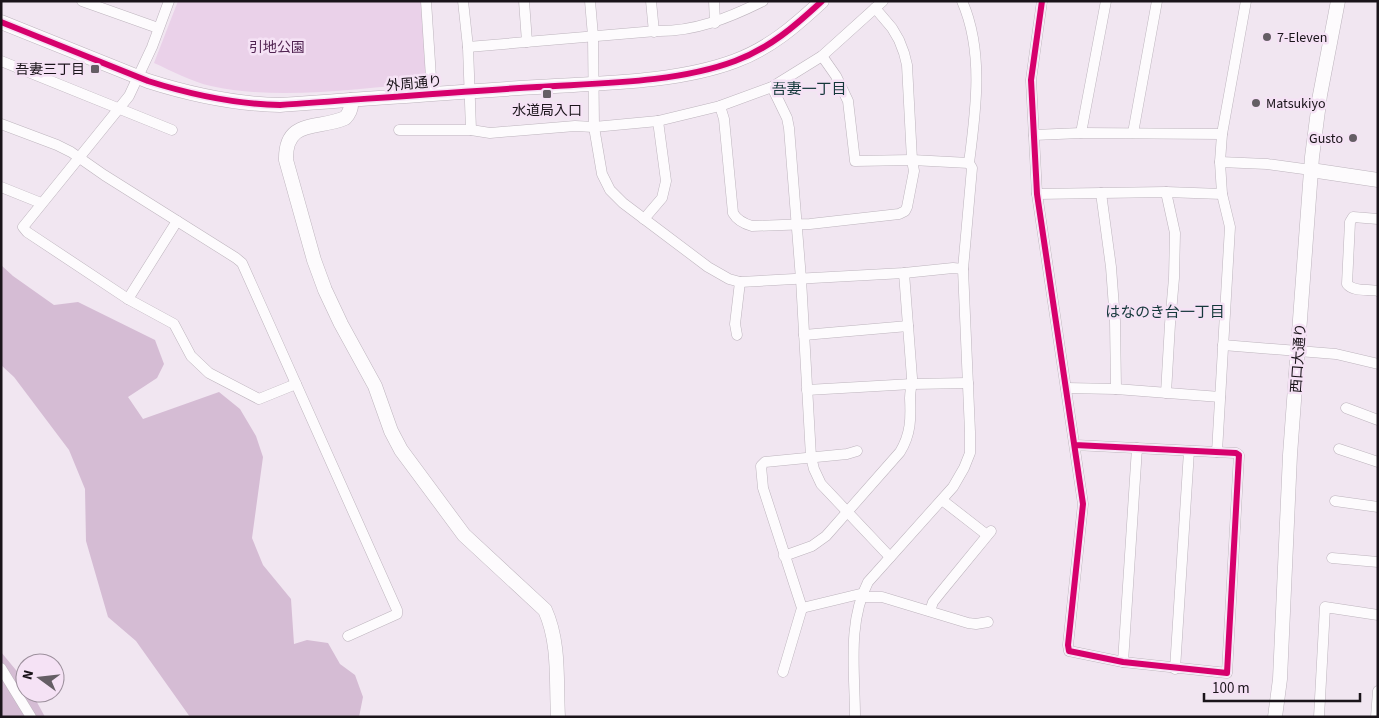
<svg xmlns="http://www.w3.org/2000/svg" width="1379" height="718" font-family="'Source Sans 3','Noto Sans JP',sans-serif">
  <rect width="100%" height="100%" fill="#f1e6f1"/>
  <path fill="#ead1e9" d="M178,1H423L428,83C359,88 279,101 211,86C192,82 172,71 154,63Z"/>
  <g fill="#d5bcd4">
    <polygon points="1,265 13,276 54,305 78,302 155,340 164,364 157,378 128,397 143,419 219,392 240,409 256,436 263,457 252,538 263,565 291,599 294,644 307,640 328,643 340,664 355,675 363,697 359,717 190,717 136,641 108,617 86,541 85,489 69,450 14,377 1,365"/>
    <polygon points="1,652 25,681 25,693 32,693 45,717 1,717"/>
  </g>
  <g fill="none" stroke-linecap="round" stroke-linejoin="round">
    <defs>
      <g id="minor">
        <polyline points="82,1 158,28"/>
        <polyline points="169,1 152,47 129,96 23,227 27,232 128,299 174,324 191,356 209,373 259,399 296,384"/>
        <polyline points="426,1 432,93"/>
        <polyline points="463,1 468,47 471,130"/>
        <polyline points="524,1 527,42"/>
        <polyline points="590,1 593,36 594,127 602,174 610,190 623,203 708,267 729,279 740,282 904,273 953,268 963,269"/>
        <polyline points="651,1 654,32"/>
        <polyline points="714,1 715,23"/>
        <polyline points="1042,1 1031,80 1037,194 1083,504 1068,645 1069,651 1123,662 1227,673 1239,455 1236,453 1075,445"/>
        <path d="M468,47L656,31C694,32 729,18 763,1"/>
        <polyline points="822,56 836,76 848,101 855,161 912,160 969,163"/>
        <polyline points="1,61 172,130"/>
        <polyline points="772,87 787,118 789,128 801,279 811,457 814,469 821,484 890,557"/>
        <path d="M720,106L724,119L733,213C737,220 745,224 752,226L810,224L899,214L905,211L907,207L914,171L912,160L907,65L904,53L899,40L892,28L875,8"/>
        <polyline points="1,124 57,145 71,152 104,175 236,258 242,263 397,610 397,614 348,636"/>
        <polyline points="399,130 471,130 490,133 575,126 594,127 658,121 720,106 772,87 822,56 883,1"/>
        <polyline points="1081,133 1106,1"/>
        <polyline points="1133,133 1157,1"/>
        <polyline points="1034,135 1081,133 1222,134"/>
        <polyline points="1220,162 1267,164 1311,170"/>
        <polyline points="1,187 41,203"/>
        <polyline points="1101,193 1111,267 1115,321 1116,389"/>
        <polyline points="1037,194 1166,192 1222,194"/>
        <polyline points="644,219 662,198 666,181 658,121"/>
        <path d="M1378,219L1353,217L1350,222L1347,284C1353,292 1368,289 1378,291"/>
        <polyline points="128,299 177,221"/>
        <polyline points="737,335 735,324 740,282"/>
        <polyline points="804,335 908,326"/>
        <polyline points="1223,345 1336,354 1378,364"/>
        <polyline points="1066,388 1116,389 1220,397"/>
        <polyline points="807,390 912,384 968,383"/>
        <polyline points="1166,393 1170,324 1174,278 1175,233 1166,192"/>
        <polyline points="1346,408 1378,420"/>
        <polyline points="1339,449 1378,462"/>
        <polyline points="1217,452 1230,227 1222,194 1220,162 1222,134 1246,1"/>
        <polyline points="942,500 987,535"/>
        <polyline points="1335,501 1378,507"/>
        <path d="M784,556L812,546L826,536L900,452C911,434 911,418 910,398C910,391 912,385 912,378L904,273"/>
        <polyline points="1332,558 1378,562"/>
        <polyline points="802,608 860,594 862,597 882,597 968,623 976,624 988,622"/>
        <polyline points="930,611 933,602 941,592 991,531"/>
        <polyline points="1123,662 1137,448"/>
        <polyline points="1,668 31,717"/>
        <polyline points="1175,669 1189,451"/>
        <polyline points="783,672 802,608 763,488 761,466 765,462 847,454 857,451"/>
        <path d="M855,717C855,672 847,623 868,582L953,487L964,468L970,453V432L963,269L972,168L969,163C976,110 984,51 962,1"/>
        <polyline points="1319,717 1325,607 1378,615"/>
        <polyline points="1376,717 1378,691"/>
      </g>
      <g id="tertiary">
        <path d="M1,22L148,81C192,95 234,104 280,105C366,99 451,92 537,87C600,83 676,83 735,61C770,48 795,26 822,1"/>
        <path d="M351,100C352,108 350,113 345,118C318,130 285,118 286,160L314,260L325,290L341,324L375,386L391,431L401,450L464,535L545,610C560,643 556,681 558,717"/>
        <polyline points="1311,170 1378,180"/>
        <polyline points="1275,717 1280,679 1290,455 1312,157 1320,95 1338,1"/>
      </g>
    </defs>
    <use href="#minor" stroke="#bdb4bd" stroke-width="11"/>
    <use href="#tertiary" stroke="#bdb4bd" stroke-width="15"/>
    <use href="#minor" stroke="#fdfbfd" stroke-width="10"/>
    <use href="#tertiary" stroke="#fdfbfd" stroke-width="14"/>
    <defs>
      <g id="cycleway">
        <polyline points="1042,1 1031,80 1037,194 1083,504 1068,645 1069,651 1123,662 1227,673 1239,455 1236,453 1075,445"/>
        <path d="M1,22L148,81C192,95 234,104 280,105C366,99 451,92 537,87C600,83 676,83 735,61C770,48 795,26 822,1"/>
      </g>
    </defs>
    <use href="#cycleway" stroke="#f5e2f5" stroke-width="9"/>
    <use href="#cycleway" stroke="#d6006c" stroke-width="6"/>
  </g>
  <g fill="#655e65" stroke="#f5e2f5" stroke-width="2">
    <circle cx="1267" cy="37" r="5"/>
    <rect x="90" y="64" width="10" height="10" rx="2.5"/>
    <rect x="542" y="89" width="10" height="10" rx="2.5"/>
    <circle cx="1256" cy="103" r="5"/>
    <circle cx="1353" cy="138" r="5"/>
  </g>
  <g text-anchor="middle" stroke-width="5" stroke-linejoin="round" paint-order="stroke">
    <g font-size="14" fill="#1a141a" stroke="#f5e2f5" text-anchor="start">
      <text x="1277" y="42">7-Eleven</text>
      <text x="85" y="74" text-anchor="end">吾妻三丁目</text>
      <text x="1266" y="108">Matsukiyo</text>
      <text x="547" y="115" text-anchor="middle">水道局入口</text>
      <text x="1343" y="143" text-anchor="end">Gusto</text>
    </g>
    <g font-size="14" fill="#502351" stroke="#f5e2f5">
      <text x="277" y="52">引地公園</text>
    </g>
    <g font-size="14" fill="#1a141a" stroke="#f5e2f5">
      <text transform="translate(414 83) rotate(-5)" y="5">外周通り</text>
      <text transform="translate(1298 358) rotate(-86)" y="5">西口大通り</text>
    </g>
    <g font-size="15" fill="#14373a" stroke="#f5e2f5">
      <text x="809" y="94">吾妻一丁目</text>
      <text x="1165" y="317">はなのき台一丁目</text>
    </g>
  </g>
  <rect width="1379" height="718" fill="none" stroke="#1a141a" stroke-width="5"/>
  <g transform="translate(40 678) rotate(285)"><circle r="24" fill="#f5e2f5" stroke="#9d909d"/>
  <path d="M0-4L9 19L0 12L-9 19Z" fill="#655e65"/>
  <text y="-8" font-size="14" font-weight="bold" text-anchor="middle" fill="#1a141a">N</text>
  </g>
  <path d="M1204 693v8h156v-8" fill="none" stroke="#1a141a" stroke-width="2.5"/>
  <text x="1212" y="693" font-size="15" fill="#1a141a" stroke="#f5e2f5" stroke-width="4" paint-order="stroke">100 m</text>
</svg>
